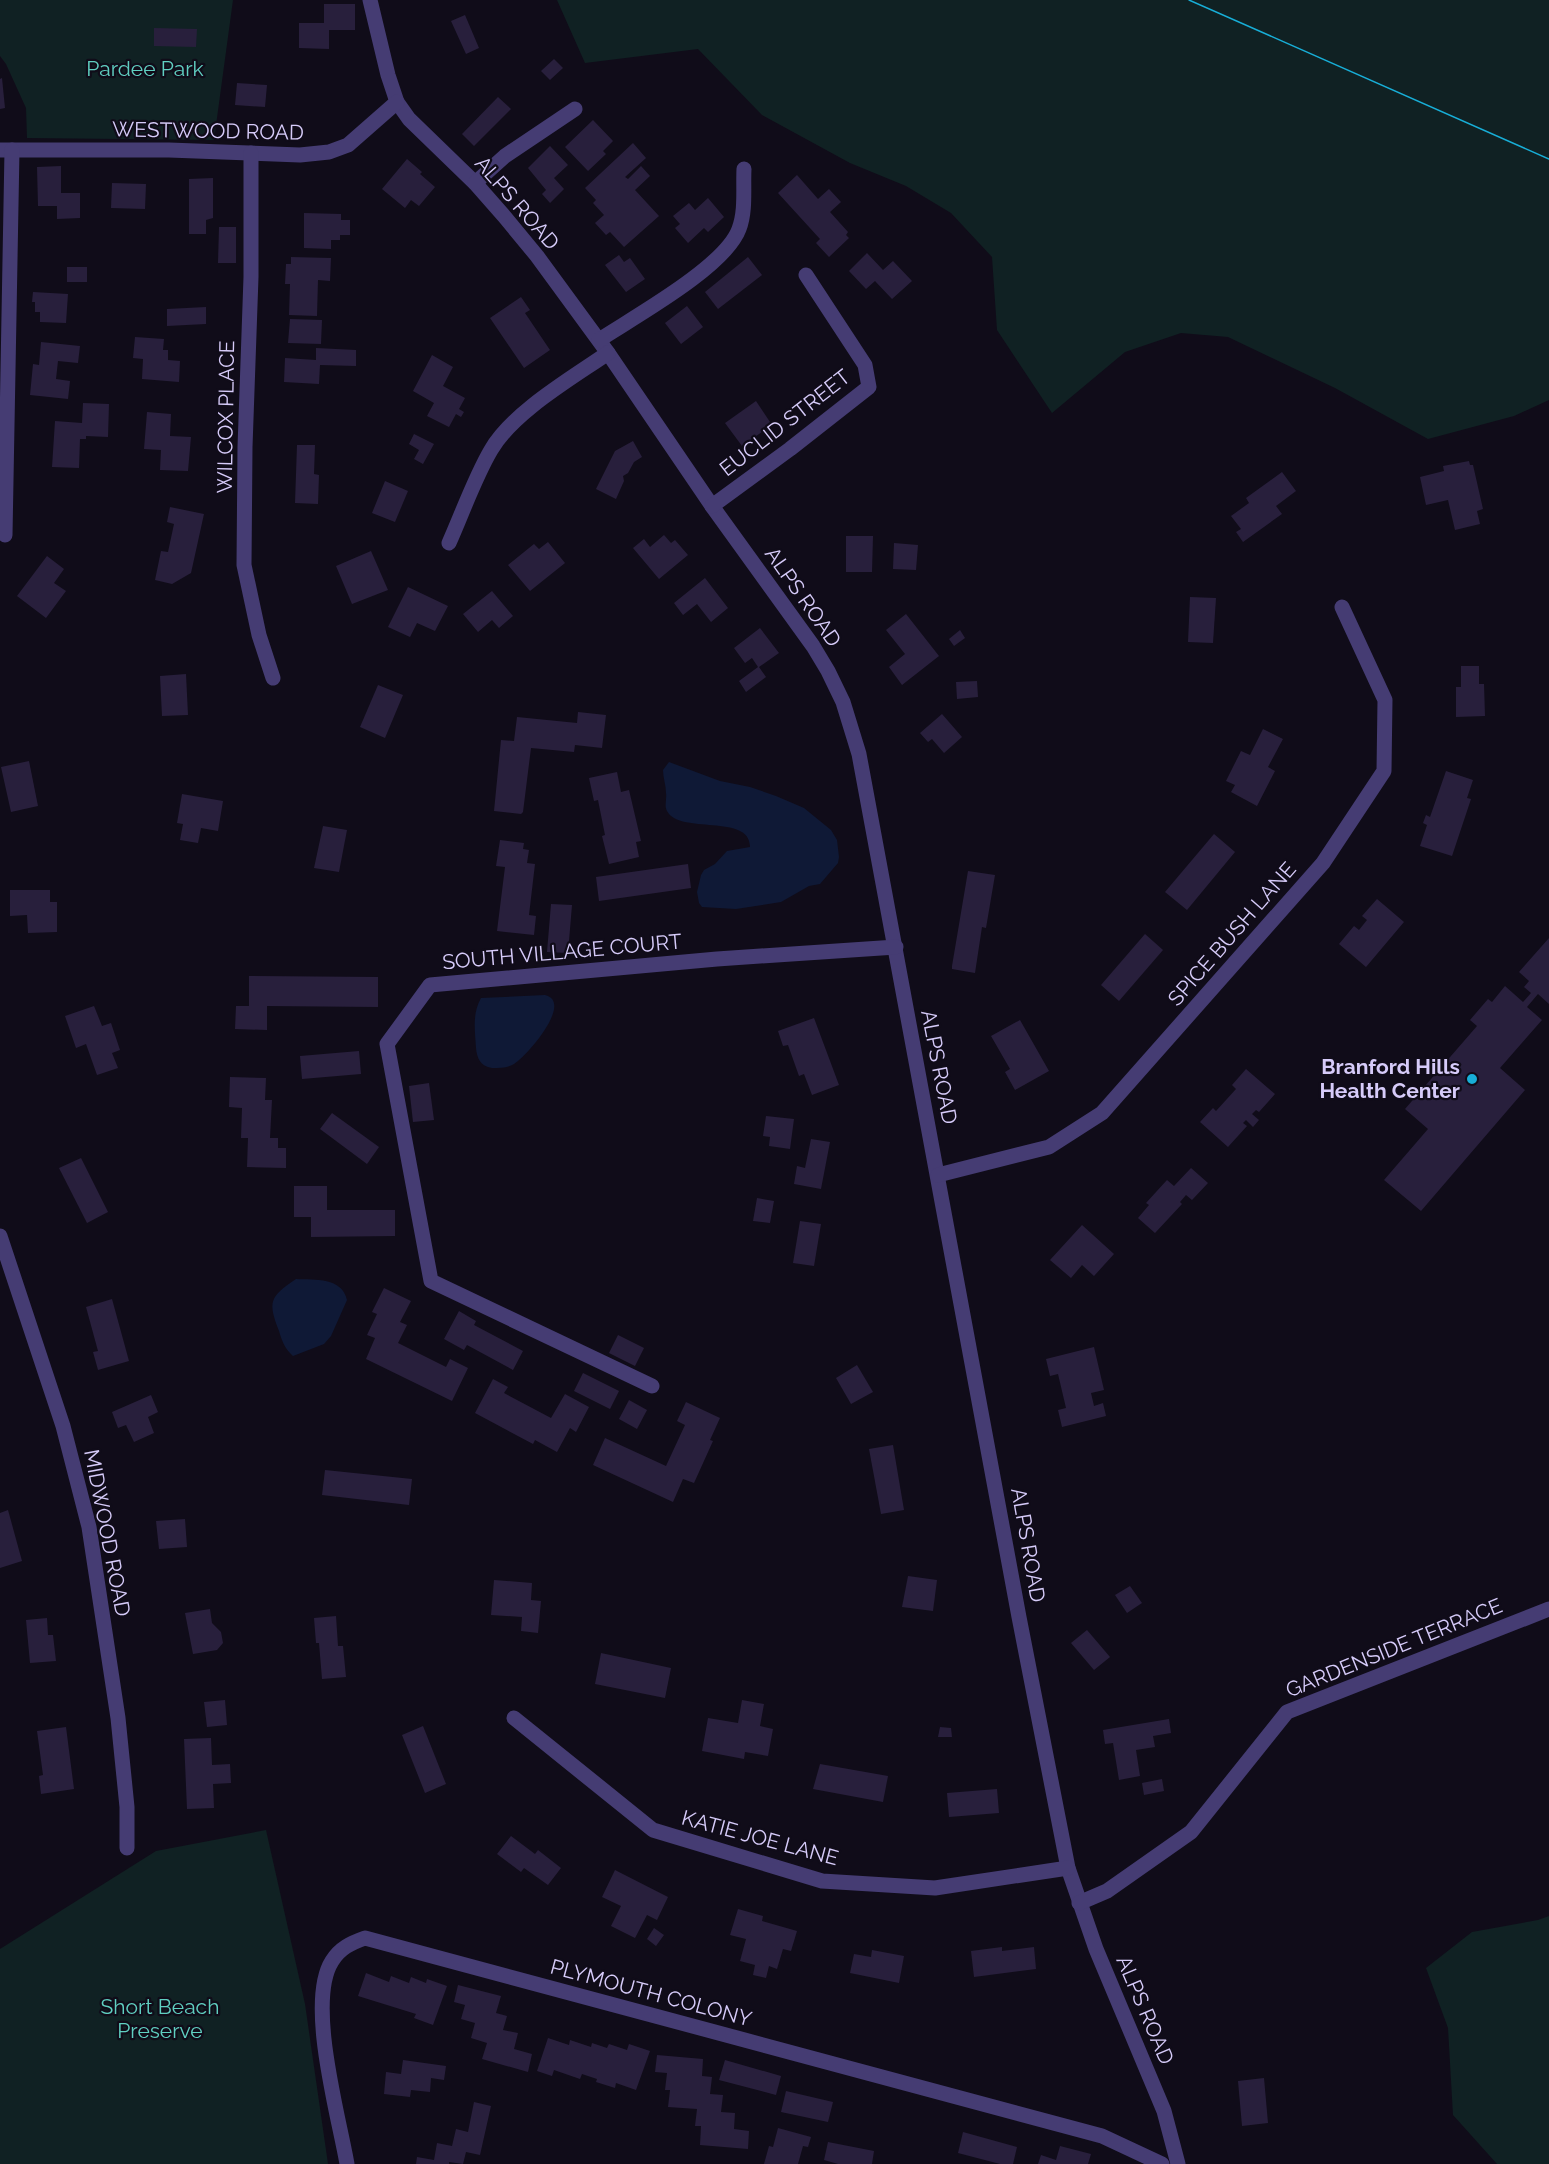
<svg xmlns="http://www.w3.org/2000/svg" width="1549" height="2164" font-family="Raleway,sans-serif">
  <rect width="100%" height="100%" fill="#100c19"/>
  <g fill="#102123">
    <polygon points="0,0 233,0 214,140 27,138 26,108 6,64 0,56"/>
    <polygon points="557,0 1549,0 1549,400 1514,416 1428,439 1335,388 1228,337 1181,333 1125,352 1052,413 997,330 992,257 951,213 906,186 850,163 762,115 698,49 585,63"/>
    <polygon points="266,1830 305,2004 328,2164 0,2164 0,1949 156,1851"/>
    <polygon points="1549,1916 1549,2164 1497,2164 1453,2115 1448,2028 1426,1968 1472,1932 1538,1920"/>
  </g>
  <g fill="#0f1936">
    <path d="M669,762L720,781L750,787L776,796L804,808L831,830L837,840L839,857L838,863L820,884L809,886L781,902L736,909L702,907L699,903L697,892L701,875L704,870L715,864L727,851L750,847C751,813 679,835 667,811C664,806 667,799 666,793C666,785 663,778 663,770Z"/>
    <path d="M545,995C574,1002 527,1056 514,1064C507,1068 500,1068 492,1068C480,1066 477,1058 476,1048C475,1030 472,1014 481,998Z"/>
    <path d="M296,1279C315,1280 342,1277 347,1300L331,1336L324,1344L293,1356C285,1349 282,1341 279,1331C268,1302 269,1297 296,1279Z"/>
  </g>
  <g fill="#281f3c">
    <polygon points="324,4 355,4 355,30 329,30 329,49 299,48 299,23 324,23"/>
    <polygon points="465,15 479,48 466,54 451,21"/>
    <polygon points="154,28 197,29 196,47 154,46"/>
    <polygon points="554,59 563,68 550,80 541,71"/>
    <polygon points="2,78 5,108 0,109 0,79"/>
    <polygon points="237,83 267,85 265,107 235,105"/>
    <polygon points="498,97 511,109 474,146 462,134"/>
    <polygon points="593,120 613,141 603,151 606,154 588,171 565,147"/>
    <polygon points="633,143 646,158 625,177 628,179 641,166 650,176 635,190 659,216 624,247 610,232 606,235 595,223 604,215 593,203 596,200 585,188"/>
    <polygon points="550,146 568,165 554,178 564,189 550,203 542,194 546,190 528,168"/>
    <polygon points="407,159 422,172 420,174 435,187 419,206 411,200 405,208 382,189"/>
    <polygon points="61,166 61,193 80,193 80,218 57,219 57,206 38,206 37,167"/>
    <polygon points="797,175 818,199 829,189 841,202 830,212 848,232 846,235 849,238 829,257 816,243 820,239 778,193"/>
    <polygon points="213,178 213,218 206,220 206,234 189,234 189,179"/>
    <polygon points="112,183 146,184 145,209 111,208"/>
    <polygon points="708,198 724,217 708,232 704,228 688,243 675,228 680,224 673,216 689,203 695,210"/>
    <polygon points="304,213 341,214 341,220 350,220 350,235 340,235 340,240 331,240 331,249 304,248"/>
    <polygon points="219,227 236,227 236,263 218,263"/>
    <polygon points="867,253 883,270 893,261 912,281 892,299 875,281 866,289 849,271"/>
    <polygon points="619,255 624,262 630,258 645,279 626,292 605,265"/>
    <polygon points="291,257 331,258 330,281 318,280 317,316 289,315 290,284 285,284 286,264 291,264"/>
    <polygon points="748,257 762,275 718,309 705,292"/>
    <rect x="67" y="267" width="20" height="15"/>
    <polygon points="33,292 68,294 66,323 40,322 40,312 35,312 35,302 32,302"/>
    <polygon points="521,297 530,310 525,313 550,350 524,368 490,318"/>
    <polygon points="687,306 703,327 681,344 665,323"/>
    <polygon points="206,307 206,324 167,326 167,309"/>
    <polygon points="290,319 322,320 321,344 288,343"/>
    <polygon points="135,337 164,339 163,350 168,350 168,360 180,361 179,382 142,379 143,359 133,358"/>
    <polygon points="41,342 80,346 78,363 58,361 56,379 70,381 68,399 30,395 33,364 39,365"/>
    <polygon points="316,348 356,350 356,366 320,365 319,384 284,382 285,358 316,360"/>
    <polygon points="432,355 453,367 443,386 465,398 459,409 464,412 461,417 456,414 449,427 427,416 434,403 413,391"/>
    <polygon points="756,401 772,425 742,446 725,423"/>
    <polygon points="83,403 109,404 108,437 86,436 86,439 80,439 79,468 52,467 55,421 82,423"/>
    <polygon points="147,412 171,414 170,436 191,437 188,471 160,470 161,450 144,449"/>
    <polygon points="414,434 434,444 423,464 414,459 419,450 409,444"/>
    <polygon points="633,441 642,457 634,462 628,473 623,476 624,481 616,499 596,489 615,451"/>
    <polygon points="297,445 315,445 314,474 319,475 318,504 295,503"/>
    <polygon points="1469,461 1470,465 1473,465 1483,509 1477,511 1480,524 1455,530 1448,500 1426,505 1420,477 1444,471 1443,466"/>
    <polygon points="1282,472 1296,491 1276,506 1282,514 1243,542 1236,532 1241,529 1231,516 1249,503 1246,498"/>
    <polygon points="385,481 408,491 395,522 372,513"/>
    <polygon points="170,507 204,514 191,573 172,584 155,580 161,551 168,552 174,524 167,522"/>
    <polygon points="664,535 671,543 675,540 688,555 659,579 633,548 644,539 650,547"/>
    <polygon points="846,536 873,536 872,572 846,572"/>
    <polygon points="548,542 565,563 530,591 508,565 534,544 539,549"/>
    <polygon points="894,543 918,545 916,570 893,569"/>
    <polygon points="371,551 388,590 352,604 336,566"/>
    <polygon points="47,556 64,569 54,583 66,591 46,618 17,596"/>
    <polygon points="705,578 728,608 711,622 697,604 683,615 674,603"/>
    <polygon points="408,587 448,606 435,631 417,623 410,637 388,627"/>
    <polygon points="492,591 513,616 499,628 492,620 478,632 463,614"/>
    <polygon points="1190,597 1216,598 1213,643 1188,642"/>
    <polygon points="906,614 939,656 902,685 889,667 905,654 886,630"/>
    <polygon points="760,628 779,653 759,667 766,677 746,692 739,681 758,667 752,658 745,663 734,648"/>
    <polygon points="960,630 965,638 954,646 949,639"/>
    <polygon points="1461,666 1479,666 1479,684 1484,684 1485,716 1456,717 1456,687 1461,687"/>
    <polygon points="186,674 188,715 162,716 160,676"/>
    <polygon points="977,681 978,697 957,699 956,682"/>
    <polygon points="378,685 403,695 385,738 360,727"/>
    <polygon points="578,712 606,715 602,748 575,745 574,752 531,748 523,812 521,814 494,811 501,740 514,741 517,717 577,723"/>
    <polygon points="942,714 962,737 944,753 932,739 928,742 920,733"/>
    <polygon points="1263,729 1283,739 1268,767 1275,771 1257,806 1231,792 1235,785 1226,781 1241,751 1250,755"/>
    <polygon points="29,761 38,806 11,812 1,767"/>
    <polygon points="1446,771 1473,780 1467,798 1471,799 1452,856 1420,846 1427,825 1423,823 1426,815 1430,817"/>
    <polygon points="617,772 621,792 629,790 641,841 636,842 639,857 609,864 602,836 605,835 598,800 594,801 589,778"/>
    <polygon points="182,794 223,801 218,831 201,828 198,843 180,840 183,824 177,823"/>
    <polygon points="323,826 347,830 339,872 314,868"/>
    <polygon points="1214,834 1235,852 1187,910 1165,892"/>
    <polygon points="500,840 524,843 523,849 529,850 527,863 535,864 529,915 536,916 534,935 497,931 505,867 496,866"/>
    <polygon points="688,864 691,888 599,901 596,877"/>
    <polygon points="968,871 995,875 986,928 982,927 975,973 952,969 952,966"/>
    <polygon points="10,890 50,890 50,902 57,902 57,932 28,933 27,915 10,916"/>
    <polygon points="1377,899 1404,922 1366,967 1339,944 1354,926 1359,930 1367,920 1362,916"/>
    <polygon points="551,904 572,905 568,953 547,952"/>
    <polygon points="1145,934 1163,950 1119,1001 1101,985"/>
    <polygon points="1549,938 1549,1004 1538,994 1527,1007 1542,1020 1500,1068 1525,1090 1421,1211 1384,1180 1428,1129 1405,1109 1477,1026 1470,1020 1488,999 1492,1002 1505,986 1523,1002 1531,993 1524,987 1529,981 1519,972"/>
    <polygon points="249,976 378,977 378,1007 267,1006 267,1030 235,1029 236,1006 249,1006"/>
    <polygon points="94,1006 102,1026 111,1023 120,1050 112,1053 118,1068 97,1075 86,1044 76,1048 65,1016"/>
    <polygon points="814,1018 839,1085 812,1095 804,1074 799,1076 788,1045 783,1046 778,1031"/>
    <polygon points="1020,1020 1049,1071 1015,1090 1005,1072 1010,1069 991,1036"/>
    <polygon points="359,1051 361,1074 302,1079 300,1056"/>
    <polygon points="1246,1069 1275,1094 1259,1112 1256,1110 1252,1114 1259,1120 1253,1127 1246,1120 1243,1123 1247,1126 1228,1147 1200,1122 1213,1108 1216,1111 1236,1089 1232,1085"/>
    <polygon points="230,1077 266,1078 265,1100 272,1100 270,1138 278,1138 278,1148 286,1148 286,1168 247,1167 248,1138 241,1138 242,1108 229,1107"/>
    <polygon points="429,1083 434,1120 413,1122 409,1086"/>
    <polygon points="332,1113 379,1147 367,1164 320,1129"/>
    <polygon points="766,1116 794,1119 790,1149 769,1146 770,1137 763,1136"/>
    <polygon points="811,1139 830,1142 821,1189 794,1184 797,1166 805,1168"/>
    <polygon points="81,1158 108,1212 87,1223 59,1168"/>
    <polygon points="1191,1168 1208,1183 1192,1200 1186,1195 1180,1202 1182,1204 1155,1233 1138,1218 1149,1205 1146,1203 1167,1180 1174,1186"/>
    <polygon points="294,1186 327,1186 327,1210 395,1210 395,1236 311,1237 311,1217 294,1217"/>
    <polygon points="757,1198 774,1201 770,1223 753,1221"/>
    <polygon points="800,1221 821,1224 814,1266 793,1263"/>
    <polygon points="1082,1225 1114,1254 1094,1276 1082,1265 1071,1278 1050,1260"/>
    <polygon points="384,1288 411,1301 400,1322 407,1325 398,1343 446,1367 450,1359 468,1368 452,1401 366,1359 375,1338 367,1335 377,1314 372,1312"/>
    <polygon points="112,1299 129,1361 98,1370 93,1352 98,1351 86,1307"/>
    <polygon points="459,1311 476,1321 474,1325 523,1351 513,1370 467,1345 464,1350 444,1339"/>
    <polygon points="618,1335 644,1348 635,1366 609,1353"/>
    <polygon points="1094,1347 1104,1390 1091,1393 1094,1406 1103,1403 1106,1416 1062,1427 1058,1410 1066,1408 1058,1374 1050,1376 1046,1359"/>
    <polygon points="857,1365 873,1392 851,1404 836,1378"/>
    <polygon points="583,1373 619,1391 610,1409 574,1391"/>
    <polygon points="493,1379 508,1387 504,1393 551,1418 565,1394 589,1407 576,1432 570,1428 557,1452 535,1440 533,1444 475,1413"/>
    <polygon points="151,1395 158,1412 148,1417 154,1433 134,1442 126,1425 118,1428 112,1412"/>
    <polygon points="629,1400 647,1410 637,1429 619,1419"/>
    <polygon points="686,1402 720,1418 710,1440 713,1441 694,1483 683,1479 673,1502 593,1465 605,1438 666,1466 685,1425 677,1421"/>
    <polygon points="893,1445 904,1510 881,1514 869,1449"/>
    <polygon points="325,1470 412,1479 409,1505 322,1495"/>
    <polygon points="8,1510 22,1561 0,1568 0,1513"/>
    <polygon points="185,1519 187,1547 159,1549 156,1521"/>
    <polygon points="908,1576 937,1580 933,1611 902,1607"/>
    <polygon points="494,1580 532,1583 531,1600 541,1601 538,1633 521,1631 522,1617 491,1615"/>
    <polygon points="1130,1586 1142,1603 1127,1613 1115,1595"/>
    <polygon points="210,1609 212,1623 221,1632 223,1643 217,1650 193,1654 185,1613"/>
    <polygon points="336,1616 338,1646 343,1646 346,1677 322,1679 319,1643 316,1643 314,1618"/>
    <polygon points="47,1618 48,1635 53,1635 56,1661 30,1663 26,1620"/>
    <polygon points="1087,1630 1110,1657 1094,1670 1071,1643"/>
    <polygon points="601,1653 671,1668 665,1698 595,1684"/>
    <polygon points="225,1700 227,1725 207,1727 204,1702"/>
    <polygon points="742,1700 764,1704 760,1726 773,1729 768,1756 745,1752 744,1759 702,1751 708,1718 738,1723"/>
    <polygon points="1169,1719 1171,1733 1153,1736 1155,1747 1136,1750 1140,1776 1119,1780 1113,1743 1105,1744 1103,1730"/>
    <polygon points="423,1726 446,1784 425,1793 402,1735"/>
    <polygon points="66,1727 74,1789 41,1794 39,1776 43,1775 37,1731"/>
    <polygon points="940,1727 951,1728 952,1737 938,1737"/>
    <polygon points="211,1738 212,1765 230,1764 231,1783 213,1784 214,1808 187,1809 184,1739"/>
    <polygon points="820,1764 888,1776 883,1802 813,1789"/>
    <polygon points="1162,1779 1164,1791 1144,1795 1142,1783"/>
    <polygon points="997,1789 999,1813 949,1817 947,1793"/>
    <polygon points="511,1836 535,1854 538,1850 561,1868 548,1885 524,1868 521,1872 497,1854"/>
    <polygon points="615,1870 668,1897 657,1920 647,1915 635,1938 611,1926 621,1906 602,1897"/>
    <polygon points="738,1909 763,1916 762,1921 797,1931 791,1951 783,1949 777,1969 769,1966 766,1978 753,1975 755,1965 740,1961 746,1939 730,1935"/>
    <polygon points="654,1928 664,1935 656,1946 647,1939"/>
    <polygon points="1002,1947 1002,1951 1034,1947 1036,1969 974,1977 971,1951"/>
    <polygon points="872,1950 904,1956 899,1983 850,1973 854,1954 871,1957"/>
    <polygon points="366,1973 389,1982 391,1976 409,1983 411,1977 426,1983 427,1979 447,1986 433,2025 414,2018 416,2014 358,1996"/>
    <polygon points="458,1985 501,1996 496,2013 507,2016 503,2030 518,2033 514,2049 532,2054 528,2072 482,2059 487,2043 471,2038 475,2023 461,2019 465,2005 454,2002"/>
    <polygon points="548,2038 569,2045 570,2040 591,2047 592,2043 607,2048 609,2044 627,2050 629,2044 650,2051 636,2090 616,2083 615,2088 596,2082 597,2079 582,2074 580,2079 554,2070 552,2076 537,2071"/>
    <polygon points="657,2055 703,2059 702,2076 712,2077 710,2094 723,2095 721,2112 735,2113 734,2129 749,2131 748,2149 700,2145 701,2126 695,2126 697,2109 668,2107 670,2090 665,2090 667,2073 655,2072"/>
    <polygon points="403,2060 446,2066 444,2080 431,2078 430,2092 411,2090 410,2097 384,2094 386,2072 401,2074"/>
    <polygon points="725,2060 781,2076 776,2095 719,2080"/>
    <polygon points="1264,2078 1268,2123 1242,2126 1238,2081"/>
    <polygon points="786,2091 833,2102 828,2122 781,2112"/>
    <polygon points="474,2102 491,2106 480,2155 466,2152 463,2164 449,2162 449,2164 416,2164 417,2157 434,2160 437,2143 452,2146 456,2129 468,2132"/>
    <polygon points="778,2128 811,2137 808,2147 803,2146 798,2164 764,2164 769,2146 773,2147"/>
    <polygon points="963,2132 1017,2147 1013,2164 1000,2164 958,2153"/>
    <polygon points="828,2142 874,2151 872,2164 838,2164 824,2160"/>
    <polygon points="1060,2146 1091,2154 1088,2164 1038,2164 1041,2155 1056,2160"/>
  </g>
  <g fill="none" stroke-linecap="round" stroke-linejoin="round">
    <g stroke="#453c73" stroke-width="15">
      <polyline points="370,0 388,75 397,102 409,119 475,183 504,216 537,256 608,353 712,506 813,646 828,671 843,702 859,754 1019,1617 1068,1868 1096,1949 1164,2111 1178,2164"/>
      <polyline points="0,150 169,150 300,155 329,152 348,145 397,102"/>
      <polyline points="251,153 251,277 245,447 244,565 259,635 273,678"/>
      <polyline points="475,183 505,156 575,109"/>
      <path d="M599,340C634,317 725,267 739,229C746,211 743,188 744,169"/>
      <polyline points="712,506 790,449 869,387 865,365 806,275"/>
      <polyline points="5,535 12,150"/>
      <path d="M449,543C462,514 475,477 491,450C513,412 572,378 608,353"/>
      <polyline points="938,1175 1049,1147 1102,1113 1323,863 1384,771 1385,700 1342,607"/>
      <polyline points="0,1236 63,1426 89,1527 118,1718 127,1807 127,1848"/>
      <polyline points="652,1386 431,1281 387,1044 430,985 717,959 896,947"/>
      <polyline points="514,1718 653,1830 822,1881 935,1888 1068,1868"/>
      <polyline points="1079,1903 1107,1891 1191,1832 1287,1712 1549,1609"/>
      <path d="M347,2164C339,2117 306,2002 332,1961C340,1948 351,1943 365,1938L1102,2136L1162,2164"/>
    </g>
    <polyline stroke="#18aed7" stroke-width="1.5" points="1189,0 1549,159"/>
  </g>
  <circle fill="#18aed7" stroke="#100c19" stroke-width="2" cx="1472" cy="1079" r="6"/>
  <g text-anchor="middle" stroke-width="4.5" stroke-linejoin="round" paint-order="stroke">
    <g font-size="21" fill="#60cfc1" stroke="#100c19">
      <text x="145" y="76">Pardee Park</text>
      <text x="160" y="2014">Short Beach<tspan x="160" dy="24">Preserve</tspan></text>
    </g>
    <g font-size="21" fill="#d6cbf9" stroke="#100c19">
      <text transform="translate(208 131) rotate(1)" y="7">WESTWOOD ROAD</text>
      <text transform="translate(517 203) rotate(49)" y="7">ALPS ROAD</text>
      <text transform="translate(226 417) rotate(-89)" y="7">WILCOX PLACE</text>
      <text transform="translate(785 423) rotate(-38)" y="7">EUCLID STREET</text>
      <text transform="translate(803 597) rotate(55)" y="7">ALPS ROAD</text>
      <text transform="translate(1232 934) rotate(-49)" y="7">SPICE BUSH LANE</text>
      <text transform="translate(562 952) rotate(-5)" y="7">SOUTH VILLAGE COURT</text>
      <text transform="translate(939 1067) rotate(79)" y="7">ALPS ROAD</text>
      <text transform="translate(107 1533) rotate(79)" y="7">MIDWOOD ROAD</text>
      <text transform="translate(1028 1545) rotate(80)" y="7">ALPS ROAD</text>
      <text transform="translate(1394 1648) rotate(-22)" y="7">GARDENSIDE TERRACE</text>
      <text transform="translate(760 1838) rotate(15)" y="7">KATIE JOE LANE</text>
      <text transform="translate(651 1993) rotate(15)" y="7">PLYMOUTH COLONY</text>
      <text transform="translate(1145 2010) rotate(67)" y="7">ALPS ROAD</text>
    </g>
    <g font-size="21" font-weight="bold" fill="#d6cbf9" stroke="#100c19" text-anchor="end">
      <text x="1460" y="1074">Branford Hills<tspan x="1460" dy="24">Health Center</tspan></text>
    </g>
  </g>
</svg>
